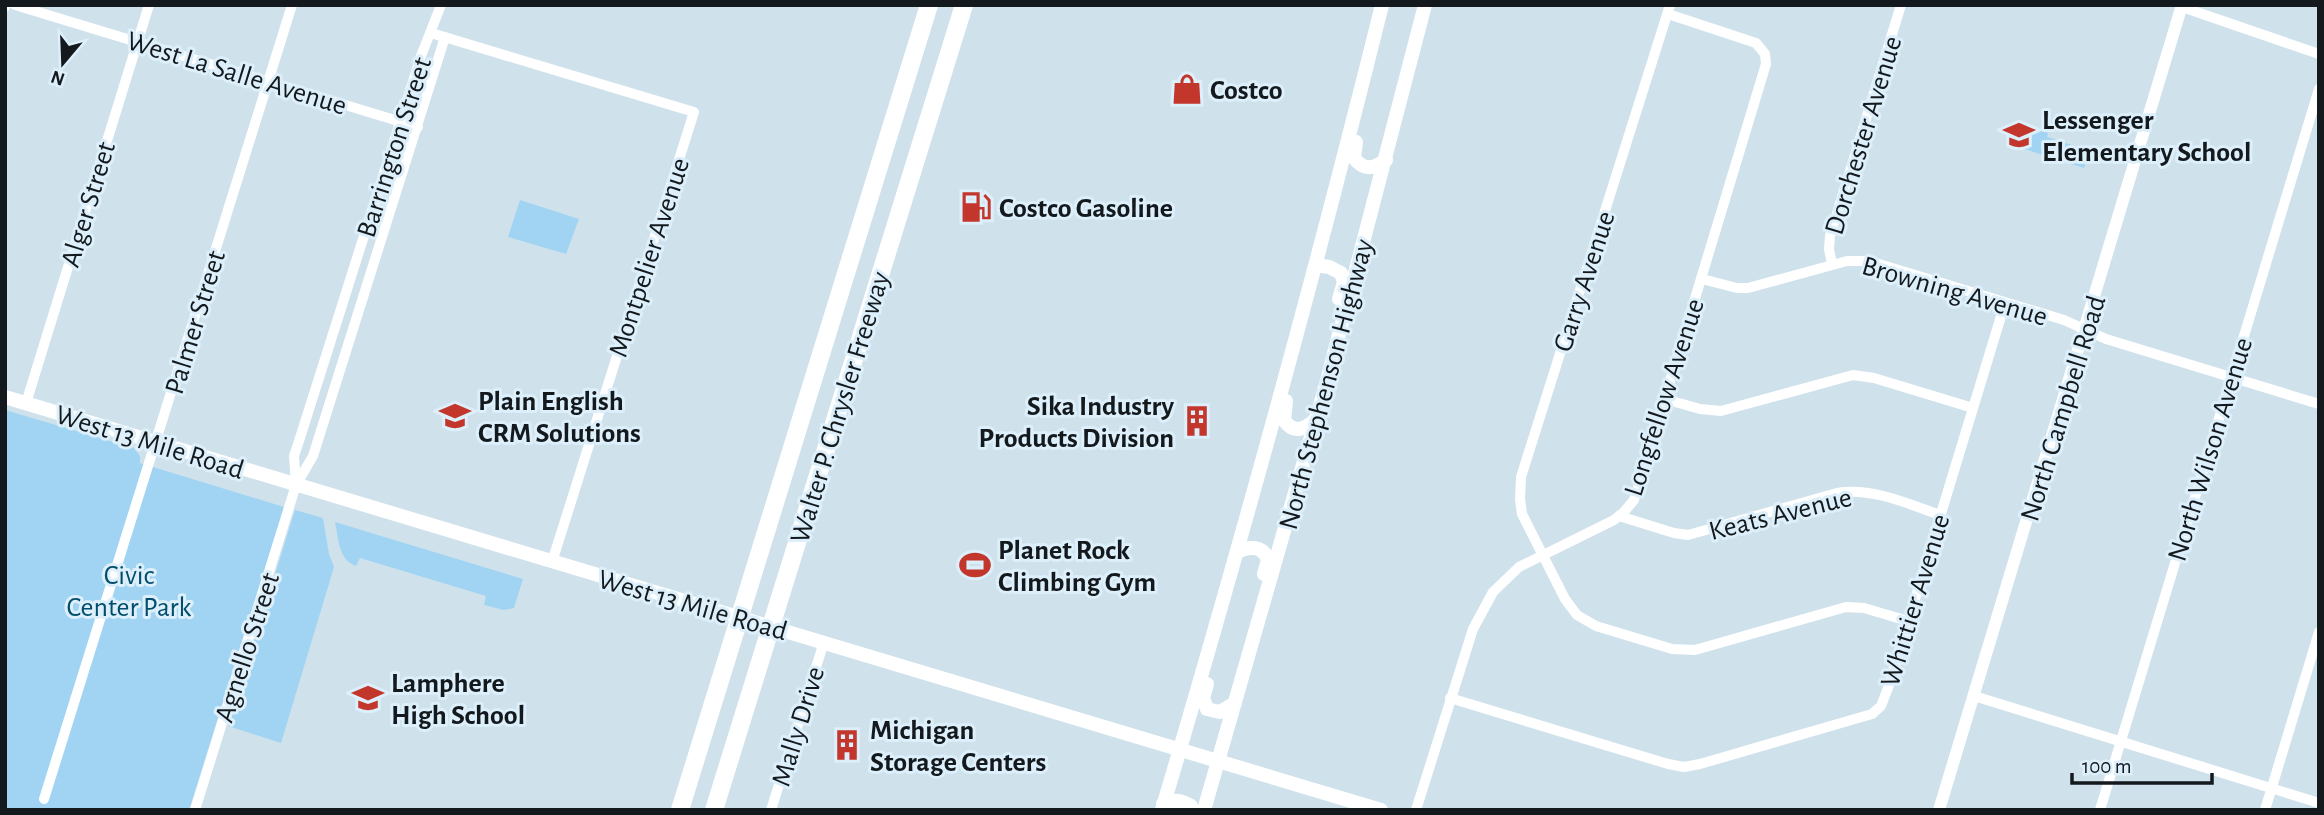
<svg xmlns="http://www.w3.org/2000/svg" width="2324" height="815" font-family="'Alegreya Sans',sans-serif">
  <rect width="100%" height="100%" fill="#cfe2ec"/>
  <g fill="#a0d4f2">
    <polygon points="2022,125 2048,133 2047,137 2072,145 2071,151 2088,156 2084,168 2015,146"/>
    <polygon points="520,200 579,219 566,254 508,237"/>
    <polygon points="5,410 134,448 140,456 140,463 284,507 189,810 5,810"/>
    <polygon points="295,510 323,518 329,554 334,567 281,743 228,726"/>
    <path d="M335,522L523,579L514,608L504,610L484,605L486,596L360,558L356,566C338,559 339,540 335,522Z"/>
  </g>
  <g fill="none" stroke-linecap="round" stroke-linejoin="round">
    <g stroke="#fff" stroke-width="10">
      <polyline points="15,5 418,127"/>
      <polyline points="1670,5 1521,477 1520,499 1522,514 1565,599 1577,615 1596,626 1672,649 1695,650 1846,607 1864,608 1908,621"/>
      <polyline points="5,7 6,5"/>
      <polyline points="2182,7 2319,54"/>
      <polyline points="431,33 694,112 552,562"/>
      <polyline points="1832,264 1829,249 1830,236 1901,5"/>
      <polyline points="1702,279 1737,288 1748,288 1847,261 1869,261 2064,320 2106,339 2319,404"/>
      <polyline points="1665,399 1700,409 1721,411 1853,375 1874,378 1973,408"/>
      <polyline points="26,403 149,5"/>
      <polyline points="296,484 294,456 299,441 421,56 441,5"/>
      <path d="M1619,516L1674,533L1688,535L1837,493C1871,487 1909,504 1940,515"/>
      <polyline points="1974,696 2319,803"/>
      <polyline points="1450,698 1668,764 1684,767 1700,764 1872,714 1881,706 1888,688 2005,303"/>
      <polyline points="44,799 292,5"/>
      <polyline points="195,810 296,485 313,456 445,37"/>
      <polyline points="771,810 824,642"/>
      <polyline points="1416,810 1473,629 1493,592 1519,567 1614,520 1623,513 1634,500 1766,64 1765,54 1756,43 1668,14"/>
      <polyline points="2100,810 2319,89"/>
      <polyline points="2265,810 2319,632"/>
    </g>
    <polyline stroke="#fff" stroke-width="12" points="1939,810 2182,5"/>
    <g stroke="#fff" stroke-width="14">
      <path d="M1356,142L1354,158C1364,171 1373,169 1386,160"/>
      <polyline points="1316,265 1329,267 1341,273 1344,282 1339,299"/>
      <polyline points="5,397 1381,810"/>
      <path d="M1286,401L1284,420C1294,435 1306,429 1317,418"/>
      <path d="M1237,552C1249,546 1263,545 1268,560L1264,574"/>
      <polyline points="1207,684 1203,698 1207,709 1220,712 1235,703"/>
      <path d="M1163,804C1174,799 1181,800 1191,806L1192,810"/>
      <path d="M1162,810C1241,543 1315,275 1382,5"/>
      <polyline points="1204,810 1325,388 1425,5"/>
    </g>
    <g stroke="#fff" stroke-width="18">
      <polyline points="680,810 929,5"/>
      <polyline points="714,810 964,5"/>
    </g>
  </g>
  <defs>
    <symbol id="shop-bare" viewBox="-9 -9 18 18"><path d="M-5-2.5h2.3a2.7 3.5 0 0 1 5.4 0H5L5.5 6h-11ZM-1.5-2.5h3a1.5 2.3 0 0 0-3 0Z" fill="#c3362b" stroke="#dceffa" stroke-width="2.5" paint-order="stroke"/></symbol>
    <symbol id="school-bare" viewBox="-9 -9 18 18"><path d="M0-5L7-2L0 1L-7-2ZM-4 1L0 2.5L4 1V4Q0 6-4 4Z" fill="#c3362b" stroke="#dceffa" stroke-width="2.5" paint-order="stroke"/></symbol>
    <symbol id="fuel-bare" viewBox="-9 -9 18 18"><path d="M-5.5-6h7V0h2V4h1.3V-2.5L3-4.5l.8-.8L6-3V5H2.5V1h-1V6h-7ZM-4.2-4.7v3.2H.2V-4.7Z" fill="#c3362b" stroke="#dceffa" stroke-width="2.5" paint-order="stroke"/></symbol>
    <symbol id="building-bare" viewBox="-9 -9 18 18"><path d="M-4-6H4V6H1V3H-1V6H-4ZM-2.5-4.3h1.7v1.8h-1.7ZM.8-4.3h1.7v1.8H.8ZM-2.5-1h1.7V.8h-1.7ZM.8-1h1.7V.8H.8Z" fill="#c3362b" stroke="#dceffa" stroke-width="2.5" paint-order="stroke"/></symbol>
    <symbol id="stadium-bare" viewBox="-9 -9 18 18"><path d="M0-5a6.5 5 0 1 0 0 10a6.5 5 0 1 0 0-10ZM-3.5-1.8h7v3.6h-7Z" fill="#c3362b" stroke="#dceffa" stroke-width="2.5" paint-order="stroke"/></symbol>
  </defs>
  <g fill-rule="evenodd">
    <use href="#shop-bare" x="1165" y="67" width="44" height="44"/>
    <use href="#school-bare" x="1997" y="113" width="44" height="44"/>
    <use href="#fuel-bare" x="954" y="185" width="44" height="44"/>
    <use href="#school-bare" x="433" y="394" width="44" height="44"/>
    <use href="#building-bare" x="1175" y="399" width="44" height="44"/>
    <use href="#stadium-bare" x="953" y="543" width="44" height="44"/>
    <use href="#school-bare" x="346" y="676" width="44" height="44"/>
    <use href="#building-bare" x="825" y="723" width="44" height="44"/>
  </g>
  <g text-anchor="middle" stroke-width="6" stroke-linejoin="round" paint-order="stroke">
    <g font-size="28" fill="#13191d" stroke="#dceffa">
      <text transform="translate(237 72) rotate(17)" y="10">West La Salle Avenue</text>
      <text transform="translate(1862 135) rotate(-73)" y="10">Dorchester Avenue</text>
      <text transform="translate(393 147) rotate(-72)" y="10">Barrington Street</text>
      <text transform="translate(87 204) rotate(-73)" y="10">Alger Street</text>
      <text transform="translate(648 257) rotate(-72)" y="10">Montpelier Avenue</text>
      <text transform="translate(1583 281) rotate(-72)" y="10">Garry Avenue</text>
      <text transform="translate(1955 290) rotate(16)" y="10">Browning Avenue</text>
      <text transform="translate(194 322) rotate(-73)" y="10">Palmer Street</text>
      <text transform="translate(1325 384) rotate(-75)" y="10">North Stephenson Highway</text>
      <text transform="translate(1663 397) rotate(-72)" y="10">Longfellow Avenue</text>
      <text transform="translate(839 407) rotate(-73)" y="10">Walter P. Chrysler Freeway</text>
      <text transform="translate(2062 408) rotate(-73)" y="10">North Campbell Road</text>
      <text transform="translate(150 441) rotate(17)" y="10">West 13 Mile Road</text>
      <text transform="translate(2209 449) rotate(-73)" y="10">North Wilson Avenue</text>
      <text transform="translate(1780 513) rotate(-14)" y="10">Keats Avenue</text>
      <text transform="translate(1914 600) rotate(-73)" y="10">Whittier Avenue</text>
      <text transform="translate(693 604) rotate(16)" y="10">West 13 Mile Road</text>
      <text transform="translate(246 647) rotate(-72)" y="10">Agnello Street</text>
      <text transform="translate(797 726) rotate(-73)" y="10">Mally Drive</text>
    </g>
    <g font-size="28" font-weight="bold" fill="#13191d" stroke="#dceffa" text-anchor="start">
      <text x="1210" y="99">Costco</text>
      <text x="2042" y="129">Lessenger<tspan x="2042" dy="32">Elementary School</tspan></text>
      <text x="999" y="217">Costco Gasoline</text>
      <text x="478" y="410">Plain English<tspan x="478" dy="32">CRM Solutions</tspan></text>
      <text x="1174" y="415" text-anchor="end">Sika Industry<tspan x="1174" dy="32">Products Division</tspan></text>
      <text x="998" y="559">Planet Rock<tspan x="998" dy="32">Climbing Gym</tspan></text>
      <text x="391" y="692">Lamphere<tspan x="391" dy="32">High School</tspan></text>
      <text x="870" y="739">Michigan<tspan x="870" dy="32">Storage Centers</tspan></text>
    </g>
    <g font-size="28" fill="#014d6b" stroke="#dceffa">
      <text x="129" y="584">Civic<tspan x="129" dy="32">Center Park</tspan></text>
    </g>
  </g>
  <rect width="2324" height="815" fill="none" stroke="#13191d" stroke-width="14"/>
  <g transform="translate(63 63) rotate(199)" stroke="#dceffa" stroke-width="5" paint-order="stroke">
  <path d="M0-5L12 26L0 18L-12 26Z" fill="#13191d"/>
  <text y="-10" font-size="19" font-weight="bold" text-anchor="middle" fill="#13191d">N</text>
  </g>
  <path d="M2072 773v10h140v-10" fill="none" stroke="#13191d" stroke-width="3.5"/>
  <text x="2082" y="773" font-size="21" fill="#13191d" stroke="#dceffa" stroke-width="5" paint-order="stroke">100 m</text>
</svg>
